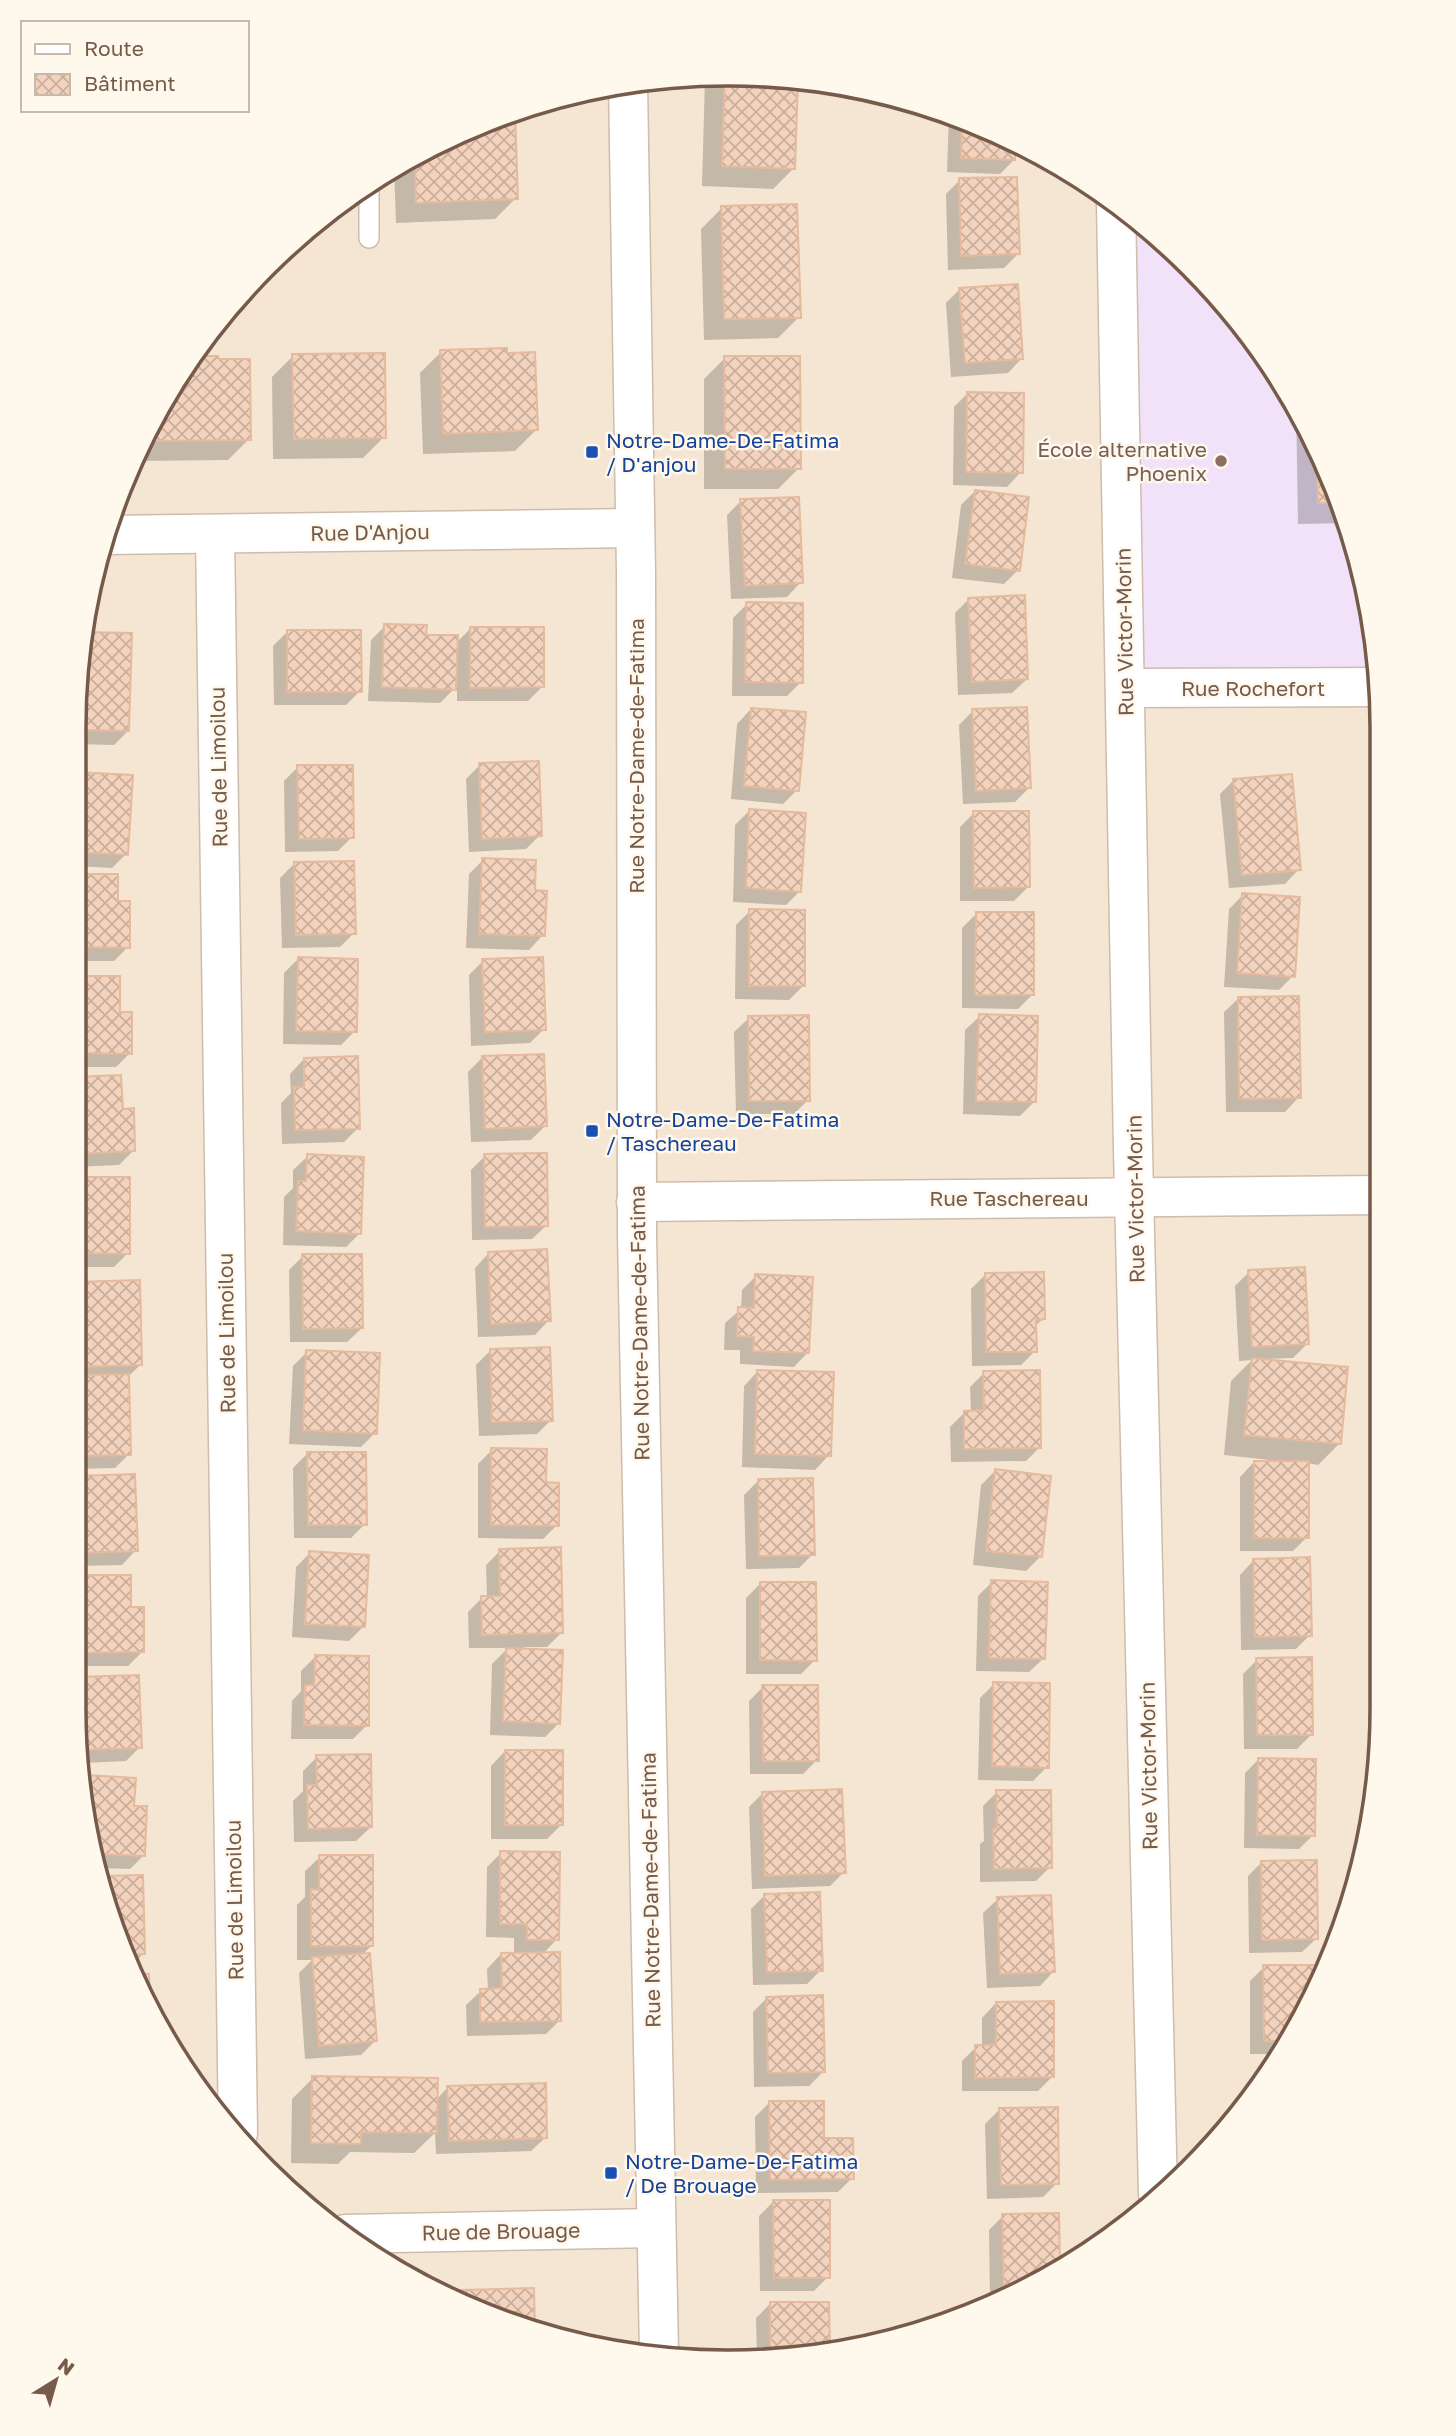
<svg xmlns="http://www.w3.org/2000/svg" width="1456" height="2436" font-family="'Golos Text',sans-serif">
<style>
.residential{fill:#f5e6d4}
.education{fill:#f1e2f9}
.shadow{fill:#0003}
.building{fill:url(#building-cross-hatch);stroke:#e6ba9d;stroke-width:2}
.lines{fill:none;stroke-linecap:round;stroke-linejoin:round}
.lane-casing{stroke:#cfbcac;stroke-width:22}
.street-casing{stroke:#cfbcac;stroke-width:41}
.lane{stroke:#fff;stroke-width:19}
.street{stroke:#fff;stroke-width:38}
.transit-dot{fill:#1a4fb4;stroke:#fff8ed;stroke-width:2.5}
.education-dot{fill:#8d6e63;stroke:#fff8ed;stroke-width:2.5}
.labels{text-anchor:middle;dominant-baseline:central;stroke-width:5;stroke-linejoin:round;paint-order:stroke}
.transit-label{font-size:21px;fill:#164399;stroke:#fff8ed;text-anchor:start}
.education-label{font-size:21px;fill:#785e54;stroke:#fff8ed;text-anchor:end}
.street-label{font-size:21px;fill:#775b4a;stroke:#fff8ed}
.rim{fill:none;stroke:#775b4a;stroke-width:3.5}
</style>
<defs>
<pattern id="building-cross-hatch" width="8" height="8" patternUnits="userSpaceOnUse" patternTransform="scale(1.75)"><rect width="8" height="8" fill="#f3d3bd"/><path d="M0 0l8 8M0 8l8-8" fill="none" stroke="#caae9c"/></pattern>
</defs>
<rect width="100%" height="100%" fill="#fdf4e6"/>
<path class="residential" d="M728 74 855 86 978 123 1091 184 1191 265 1295 400 1348 518 1381 685V1751L1348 1919 1272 2071 1127 2227 939 2328 728 2362 558 2340 364 2252 209 2106 108 1918 74 1708 75 685 108 517 184 365 265 265 364 184 477 123 600 86Z"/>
<path class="education" d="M1116 204 1191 265 1295 400 1348 518 1381 686 1125 688Z"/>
<g class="shadow">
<path d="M728 74 796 80 794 168 773 189 702 186 705 77Z"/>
<path d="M949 114 978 123 1014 160 1000 174 947 172Z"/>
<path d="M477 123 516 198 495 219 396 223 394 168Z"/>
<path d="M960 180 1018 254 1004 268 948 270 946 194Z"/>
<path d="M722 208 799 317 778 338 704 340 701 229Z"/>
<path d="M960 289 1022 358 1008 373 951 377 946 303Z"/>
<path d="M441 352 536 430 515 451 423 454 420 373Z"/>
<path d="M293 356 384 437 363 458 273 459 272 377Z"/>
<path d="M217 357 249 439 228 460 136 461 184 365 189 358Z"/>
<path d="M725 358 799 468 778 489H704V379Z"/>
<path d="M968 393 1021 472 1007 487 953 485 954 407Z"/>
<path d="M1296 402 1348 518 1349 523 1298 524Z"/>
<path d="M975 491 1018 570 1004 584 952 578 961 505Z"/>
<path d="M741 501 801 582 787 597 731 599 727 515Z"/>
<path d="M969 599 1027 679 1012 693 958 695 955 613Z"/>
<path d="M747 604 801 682 787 696H732L733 618Z"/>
<path d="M385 626 456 643 471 628 542 687 528 701H457V686L440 703 368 701 371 640Z"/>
<path d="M287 632 360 691 346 705H274L273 646Z"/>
<path d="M85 633 130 635 128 731 114 745 75 744V685Z"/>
<path d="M751 709 797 790 783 804 731 799 737 724Z"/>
<path d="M973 711 1029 788 1015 802 963 804 959 725Z"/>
<path d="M480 765 540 835 526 849 469 852 466 779Z"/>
<path d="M298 767 352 837 338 851 285 852 284 781Z"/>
<path d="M75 773 131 776 126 854 112 868 75 866Z"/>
<path d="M1234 780 1299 869 1285 884 1229 888 1220 794Z"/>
<path d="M1381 800V858H1375L1378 803Z"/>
<path d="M749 811 800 891 786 905 733 902 735 825Z"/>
<path d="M974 813 1028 887 1014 901H960V827Z"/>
<path d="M483 860 533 892 543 935 529 950 466 948 469 874Z"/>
<path d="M294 864 354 933 340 947 282 948 280 878Z"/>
<path d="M75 875 117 876V903L128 947 114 961H75Z"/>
<path d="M1243 895 1293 976 1279 990 1224 987 1229 909Z"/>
<path d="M750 911 803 986 789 1000 735 999 736 925Z"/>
<path d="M976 914 1032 995 1018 1009 962 1008V928Z"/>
<path d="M298 959 355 1031 341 1045 283 1044 284 973Z"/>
<path d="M483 961 544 1029 530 1043 471 1046 469 975Z"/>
<path d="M75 978H118V1014L130 1053 116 1067H74Z"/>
<path d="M1239 998 1299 1097 1285 1112H1226L1224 1012Z"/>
<path d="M980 1016 1034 1102 1020 1116 963 1114 965 1030Z"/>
<path d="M749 1018 808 1100 794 1114H736L734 1032Z"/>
<path d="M482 1058 545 1126 531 1140 471 1142 468 1072Z"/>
<path d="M304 1059 358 1128 344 1142 282 1144 281 1103 291 1093 290 1074Z"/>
<path d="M74 1079 121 1111 133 1151 119 1165 74 1167Z"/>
<path d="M308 1156 360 1233 346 1247 283 1245 284 1197 293 1188V1170Z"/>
<path d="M485 1156 547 1225 532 1239 472 1240 471 1170Z"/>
<path d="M74 1178 128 1253 114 1267H74Z"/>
<path d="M489 1253 549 1320 535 1335 478 1337 475 1268Z"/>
<path d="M303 1256 362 1328 347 1342H290L289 1270Z"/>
<path d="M1249 1272 1307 1344 1293 1358 1266 1359V1361L1339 1444 1318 1465 1307 1463V1537L1293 1551H1240V1477L1254 1462H1270V1460L1224 1455 1231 1381 1252 1360 1239 1361 1235 1286Z"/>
<path d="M985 1275 1043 1319 1034 1327 1035 1351 1021 1365 972 1366 971 1289Z"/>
<path d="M756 1276 808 1352 794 1367 740 1364V1350H724L725 1323 741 1309 742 1290Z"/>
<path d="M75 1284 141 1364 127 1378 129 1454 115 1468 74 1469Z"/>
<path d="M490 1351 551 1420 537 1434 479 1436 476 1365Z"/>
<path d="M307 1352 375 1433 361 1447 289 1444 293 1366Z"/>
<path d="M758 1371 829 1455 815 1470 742 1467 744 1386Z"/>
<path d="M984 1373 1040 1447 1026 1461 951 1462 950 1427 964 1413 971 1412 970 1387Z"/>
<path d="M492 1450 545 1484 557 1525 543 1539 478 1538V1464Z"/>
<path d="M307 1454 365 1524 351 1538H294L293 1468Z"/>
<path d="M995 1471 1040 1557 1026 1571 973 1565 981 1485Z"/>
<path d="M75 1477 136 1550 122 1565 74 1566Z"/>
<path d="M758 1481 813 1554 799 1568 746 1569 744 1495Z"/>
<path d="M500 1551 561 1633 547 1647H524L559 1723 545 1737 490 1735 492 1664 508 1648H469L468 1612 482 1598H487L486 1565Z"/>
<path d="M310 1553 363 1627 349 1641 292 1637 296 1567Z"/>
<path d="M1254 1560 1310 1635 1296 1649 1241 1650 1240 1575Z"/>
<path d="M77 1577 129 1608 142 1652 128 1666H74V1580Z"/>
<path d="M992 1582 1044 1658 1029 1672 976 1671 978 1596Z"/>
<path d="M760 1584 815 1660 801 1674H746V1598Z"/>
<path d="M315 1657 367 1725 353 1739H291L292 1701 301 1691V1671Z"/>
<path d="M1257 1660 1311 1735 1297 1749H1244L1243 1674Z"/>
<path d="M77 1679 140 1747 126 1761 83 1763 74 1708V1682Z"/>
<path d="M994 1684 1047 1767 1033 1781 978 1780 980 1698Z"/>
<path d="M763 1687 817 1760 803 1774H750L749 1701Z"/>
<path d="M505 1751 562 1824 547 1839H491V1766Z"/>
<path d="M317 1757 371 1827 356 1841 294 1842 293 1801 303 1791V1771Z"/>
<path d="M1259 1759 1313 1835 1299 1849 1244 1848 1245 1773Z"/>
<path d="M85 1777 134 1779 132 1807 144 1855 130 1869 100 1868Z"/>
<path d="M997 1792 1050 1867 1036 1881 980 1882V1844L984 1841 983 1806Z"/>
<path d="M763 1793 844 1872 830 1886 752 1889 749 1807Z"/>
<path d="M501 1853 557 1939 543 1954 560 2020 546 2034 467 2036 466 2005 481 1991 488 1990 487 1969 501 1954H514V1938L486 1937 487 1867Z"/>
<path d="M320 1857 371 1946 362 1955 375 2041 361 2055 305 2059 299 1973 312 1960H297V1905L305 1897V1871Z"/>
<path d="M1262 1862 1317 1938 1302 1952 1249 1953 1248 1876Z"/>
<path d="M765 1895 821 1970 807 1984 753 1985 751 1909Z"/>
<path d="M998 1899 1054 1971 1040 1986 987 1988 983 1913Z"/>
<path d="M108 1918 143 1954 133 1964Z"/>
<path d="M1264 1967 1317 1980 1281 2054H1250V1981Z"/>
<path d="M767 1998 823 2072 809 2086 754 2087 753 2012Z"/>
<path d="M996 2003 1052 2077 1038 2091H962V2061L976 2047H982V2018Z"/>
<path d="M1267 2069 1273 2070 1252 2093 1253 2083Z"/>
<path d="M313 2078 436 2100 448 2087 546 2137 531 2151 436 2154 435 2133 414 2153 350 2152 338 2164 291 2163 292 2099Z"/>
<path d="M769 2103 823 2140 852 2178 838 2192 756 2193 755 2117Z"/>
<path d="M999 2110 1057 2183 1043 2197 987 2199 985 2124Z"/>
<path d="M773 2202 828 2277 814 2291H760L759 2216Z"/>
<path d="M1003 2216 1059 2263 990 2300 989 2230Z"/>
<path d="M770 2304 828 2346 757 2358 756 2318Z"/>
</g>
<g class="building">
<path d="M725 74 798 80 795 169 722 166Z"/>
<path d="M515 112 518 199 416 203 415 157 477 123Z"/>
<path d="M962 118 978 123 1016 143 1015 160 961 158Z"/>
<path d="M1017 177 1020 254 961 256 959 178Z"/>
<path d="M797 204 801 318 724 319 721 206Z"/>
<path d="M1018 284 1023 359 965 363 959 288Z"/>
<path d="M507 348V353L535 352 538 430 443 434 440 350Z"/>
<path d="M385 353 386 438 294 439 292 354Z"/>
<path d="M191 356H218L219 359H250L251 440 150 441V433L184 365Z"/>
<path d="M724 356H800L801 469H725Z"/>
<path d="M967 392 1024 393 1023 473 966 472Z"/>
<path d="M1317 450 1341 503H1318Z"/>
<path d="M975 490 1029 497 1020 571 965 564Z"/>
<path d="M799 497 803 583 745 586 740 499Z"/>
<path d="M1025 595 1028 679 972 682 968 598Z"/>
<path d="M746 602 803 603V683L745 682Z"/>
<path d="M384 624 427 625 426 635H458L456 690 382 687Z"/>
<path d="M470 627H544V687L470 688Z"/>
<path d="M287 630H361L362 692H287Z"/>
<path d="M86 632 132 633 129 731 75 730V685Z"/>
<path d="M1027 707 1031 788 976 791 972 709Z"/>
<path d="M751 708 806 712 799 791 744 786Z"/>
<path d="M539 761 542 836 482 839 479 763Z"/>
<path d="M297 765H353L354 838 299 839Z"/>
<path d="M75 772 133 775 128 855 75 852Z"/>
<path d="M1292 774 1301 870 1242 875 1233 779Z"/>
<path d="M749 809 806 813 801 892 746 888Z"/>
<path d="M973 811H1029L1030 887 974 888Z"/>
<path d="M482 858 536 860 535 890 547 891 545 936 479 934Z"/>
<path d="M354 861 356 934 296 935 294 862Z"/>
<path d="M75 874H118V901H130V948L75 947Z"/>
<path d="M1242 893 1300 897 1295 977 1237 973Z"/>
<path d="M749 909 805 910V986H749Z"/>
<path d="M976 912H1034V995H975Z"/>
<path d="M298 957 358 959 357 1032 296 1031Z"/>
<path d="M543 957 546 1030 485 1032 482 959Z"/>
<path d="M75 976H120V1012H132V1054L74 1053Z"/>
<path d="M1299 996 1301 1098 1239 1099 1238 997Z"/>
<path d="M979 1014 1038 1016 1036 1102 976 1101Z"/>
<path d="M809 1015 810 1101H749L748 1016Z"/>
<path d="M544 1054 547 1126 485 1129 482 1056Z"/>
<path d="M358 1056 360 1129 295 1130 294 1087H304V1058Z"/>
<path d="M121 1075 123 1109 134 1108 135 1151 74 1154V1077Z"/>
<path d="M547 1153 548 1226 485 1227 484 1154Z"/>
<path d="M307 1154 364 1157 361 1234 296 1231 298 1181H306Z"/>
<path d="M74 1177H130V1254L74 1253Z"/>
<path d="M547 1249 551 1321 491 1324 488 1252Z"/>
<path d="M302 1254H362L363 1328 303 1329Z"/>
<path d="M1305 1267 1309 1344 1252 1347 1248 1270Z"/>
<path d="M1044 1272 1045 1319 1036 1320 1037 1352H986L985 1273Z"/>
<path d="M755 1274 813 1277 809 1353 753 1351 754 1337 737 1336 738 1307 754 1308Z"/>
<path d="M140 1280 142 1365 77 1367 74 1282Z"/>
<path d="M550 1347 553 1421 492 1422 490 1349Z"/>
<path d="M306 1350 380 1353 377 1434 303 1430Z"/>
<path d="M1252 1358 1348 1367 1341 1444 1244 1435Z"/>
<path d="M757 1370 834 1372 831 1456 755 1454Z"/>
<path d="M1040 1370 1041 1448 964 1449V1411L984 1410 983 1371Z"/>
<path d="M129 1374 131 1455 74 1456V1375Z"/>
<path d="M491 1448 547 1449 546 1482 559 1483V1526L491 1525Z"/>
<path d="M307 1452H366L367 1525H308Z"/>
<rect x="1254" y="1461" width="55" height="77"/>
<path d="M995 1469 1051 1476 1042 1557 986 1551Z"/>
<path d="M135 1474 138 1551 74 1553V1525H76L74 1476Z"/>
<path d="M813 1478 815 1555 759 1556 758 1479Z"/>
<path d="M561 1547 563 1633 482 1635 481 1596H500L499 1549Z"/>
<path d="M309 1551 369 1555 365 1627 305 1624Z"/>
<path d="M1310 1557 1312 1636 1255 1637 1253 1559Z"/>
<path d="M76 1575H131V1607H144V1652L76 1653Z"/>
<path d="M991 1580 1048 1582 1045 1659 989 1658Z"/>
<path d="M760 1582H816L817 1661 760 1660Z"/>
<path d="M506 1648 563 1650 560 1724 503 1721Z"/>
<path d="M315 1655 369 1656V1726L304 1725 305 1685H314Z"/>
<path d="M1312 1657 1313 1735H1257L1256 1658Z"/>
<path d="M139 1675 142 1748 80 1750 76 1677Z"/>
<path d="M993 1682 1050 1683 1049 1768 992 1766Z"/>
<path d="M762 1685H818L819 1761H763Z"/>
<rect x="505" y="1750" width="58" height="75"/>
<path d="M371 1754 372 1827 308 1829 307 1785H317L316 1755Z"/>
<path d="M1258 1758 1316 1759 1315 1836 1257 1835Z"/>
<path d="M85 1775 136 1778 134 1806H147L145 1856 97 1854Z"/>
<path d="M842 1789 846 1873 765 1876 762 1792Z"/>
<path d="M996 1790H1051L1052 1868 994 1869 993 1829 997 1828Z"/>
<path d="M500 1851 560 1852 559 1940H527V1924H500Z"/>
<path d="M319 1855H373V1946H311V1889L319 1890Z"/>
<path d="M1317 1860 1318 1939 1262 1940 1261 1861Z"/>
<path d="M143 1875 145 1954 128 1955 108 1918 101 1876Z"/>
<path d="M820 1892 823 1971 767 1972 764 1894Z"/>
<path d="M1051 1895 1055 1972 1000 1974 997 1897Z"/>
<path d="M560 1952 561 2021 480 2022V1989L502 1988 501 1953Z"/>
<path d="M370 1953 377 2041 319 2046 312 1957Z"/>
<path d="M1263 1965H1319V1977L1287 2041H1264Z"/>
<path d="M138 1974H149L150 1997Z"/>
<path d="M823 1995 825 2072 768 2073 766 1997Z"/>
<path d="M1054 2001V2077L975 2078V2045H996V2002Z"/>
<path d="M1266 2068H1274L1265 2079Z"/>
<path d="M312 2076 438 2078 437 2133 361 2132V2144L311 2143Z"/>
<path d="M546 2083 547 2138 449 2141 447 2086Z"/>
<path d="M769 2101H824V2138H853L854 2179 770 2180Z"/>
<path d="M1058 2107 1059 2184 1001 2185 999 2108Z"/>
<path d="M773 2200H830V2278H774Z"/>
<path d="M1059 2213 1060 2263 1004 2293 1002 2214Z"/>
<path d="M534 2288 535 2330 461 2296V2290Z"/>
<path d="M770 2302H829L830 2346 770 2356Z"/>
</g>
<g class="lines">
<defs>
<path id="lane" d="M369 182V238"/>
<g id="street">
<path d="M628 83 636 572 637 1235 659 2353"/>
<path d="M1116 204 1133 1150 1158 2194"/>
<path d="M215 534 238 2133"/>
<path d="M105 535 635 528"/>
<path d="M1125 688 1381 687"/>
<path d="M636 1202 1381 1195"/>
<path d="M345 2234 656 2228"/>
</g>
</defs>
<use href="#lane" class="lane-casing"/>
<use href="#street" class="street-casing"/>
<use href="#lane" class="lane"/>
<use href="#street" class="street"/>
</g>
<g class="transit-dot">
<rect x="585" y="445" width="14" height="14" rx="3.5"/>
<rect x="585" y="1124" width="14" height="14" rx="3.5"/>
<rect x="604" y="2166" width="14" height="14" rx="3.5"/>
</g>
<circle class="education-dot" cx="1221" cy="461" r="7"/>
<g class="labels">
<g class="transit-label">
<text x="606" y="440">Notre-Dame-De-Fatima<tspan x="606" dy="24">/ D'anjou</tspan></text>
<text x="606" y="1119">Notre-Dame-De-Fatima<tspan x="606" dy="24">/ Taschereau</tspan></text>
<text x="625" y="2161">Notre-Dame-De-Fatima<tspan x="625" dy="24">/ De Brouage</tspan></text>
</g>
<g class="education-label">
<text x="1207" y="449">École alternative<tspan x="1207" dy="24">Phoenix</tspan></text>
</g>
<g class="street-label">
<text transform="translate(370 532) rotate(-1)">Rue D'Anjou</text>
<text transform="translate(1124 632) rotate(-91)">Rue Victor-Morin</text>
<text x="1253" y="688">Rue Rochefort</text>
<text transform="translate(636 756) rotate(-90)">Rue Notre-Dame-de-Fatima</text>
<text transform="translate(218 767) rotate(-91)">Rue de Limoilou</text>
<text x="1009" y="1198">Rue Taschereau</text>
<text transform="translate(1135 1199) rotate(-91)">Rue Victor-Morin</text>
<text transform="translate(639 1323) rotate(-91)">Rue Notre-Dame-de-Fatima</text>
<text transform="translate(226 1333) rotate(-91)">Rue de Limoilou</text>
<text transform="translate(1148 1766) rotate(-91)">Rue Victor-Morin</text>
<text transform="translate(650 1890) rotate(-91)">Rue Notre-Dame-de-Fatima</text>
<text transform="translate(234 1900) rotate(-91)">Rue de Limoilou</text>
<text transform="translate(501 2231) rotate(-1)">Rue de Brouage</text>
</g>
</g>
<path d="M0 0H1456V2436H0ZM728 86H728A642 642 0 0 1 1370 728V1708A642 642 0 0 1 728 2350H728A642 642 0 0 1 86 1708V728A642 642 0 0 1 728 86Z" fill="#fff8ed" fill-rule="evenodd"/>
<path class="rim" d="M728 86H728A642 642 0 0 1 1370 728V1708A642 642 0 0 1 728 2350H728A642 642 0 0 1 86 1708V728A642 642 0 0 1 728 86Z"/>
<rect x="21" y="21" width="228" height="91" fill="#fff8ed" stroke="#c9b9ac" stroke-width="2"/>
<rect x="35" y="44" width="35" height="10" fill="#ffffff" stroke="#c9b9ac" stroke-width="2"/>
<text x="84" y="56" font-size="21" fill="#775b4a">Route</text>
<rect x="35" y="74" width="35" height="21" fill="url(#building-cross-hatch)" stroke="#c9b9ac" stroke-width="2"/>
<text x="84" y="91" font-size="21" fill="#775b4a">Bâtiment</text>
<g transform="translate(56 2380) rotate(37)" stroke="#fff8ed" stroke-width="5" paint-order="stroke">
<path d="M0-5L12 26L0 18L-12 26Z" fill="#775b4a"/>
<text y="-10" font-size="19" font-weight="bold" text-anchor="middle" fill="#775b4a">N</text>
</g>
</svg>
